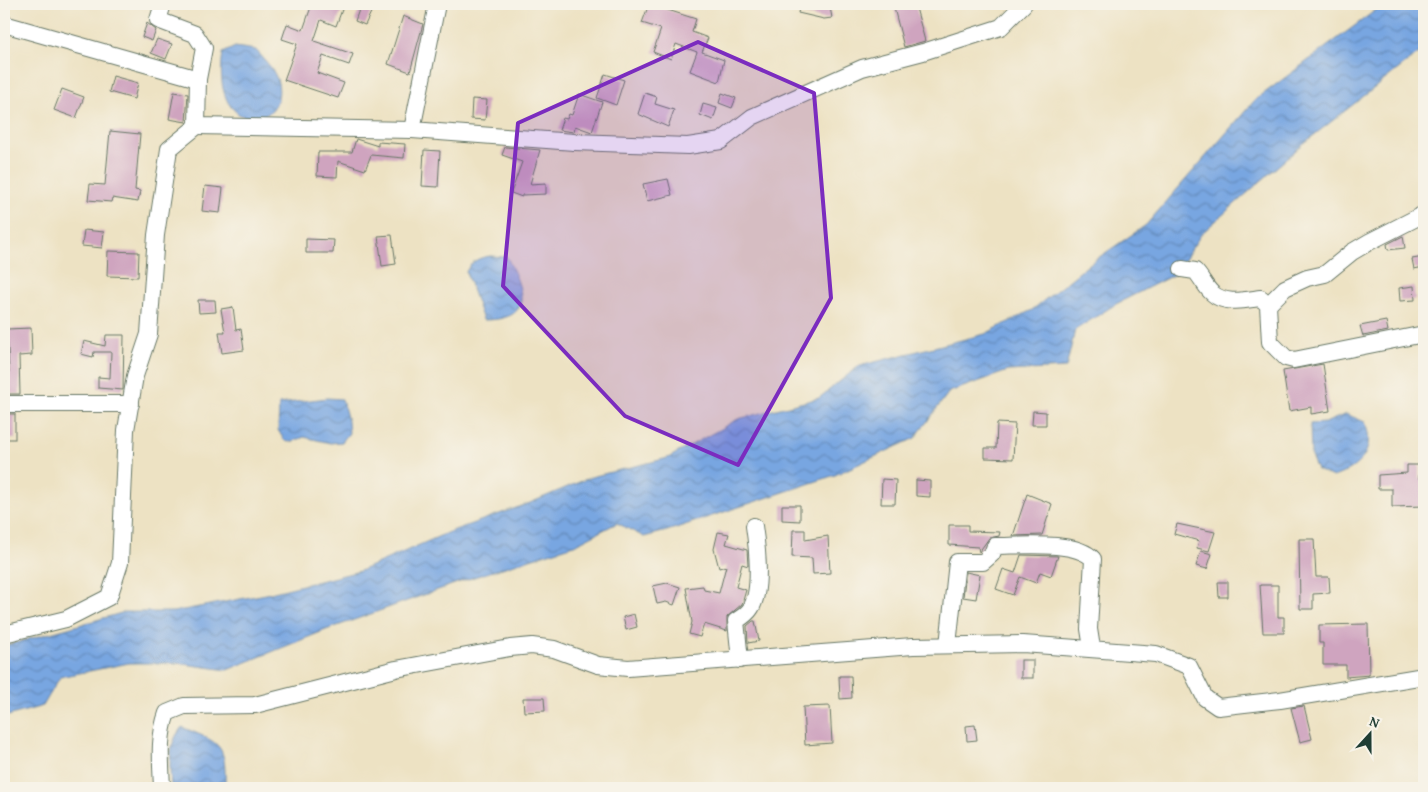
<svg xmlns="http://www.w3.org/2000/svg" width="1428" height="792" font-family="'Gentium Book Plus',serif">
<style>
.water{fill:url(#water-waves);stroke:#4c728a}
.building{fill:#cfa4bf}
.lines{fill:none;stroke-linecap:round;stroke-linejoin:round}
.minor-casing{stroke:#677766;stroke-width:18}
.minor{stroke:#fff;stroke-width:16}
.marked{fill:#7b2cbf;fill-opacity:0.2;stroke:#7b2cbf;stroke-width:4;stroke-linejoin:round}
</style>
<defs>
<pattern id="water-waves" width="16" height="10" patternUnits="userSpaceOnUse" patternTransform="scale(1.25)"><rect width="16" height="10" fill="#78a6e1"/><path d="M0 5q4-4 8 0t8 0" fill="none" stroke="#6288b7"/></pattern>
</defs>
<rect width="100%" height="100%" fill="#f7f3e8"/>
<filter id="ink" filterUnits="userSpaceOnUse"><feTurbulence type="fractalNoise" baseFrequency=".02" numOctaves="2"/><feDisplacementMap in="SourceGraphic" scale="10" xChannelSelector="R" yChannelSelector="G"/><feConvolveMatrix kernelMatrix="1 2 1 2 8 2 1 2 1" color-interpolation-filters="sRGB"/></filter>
<filter id="wash" filterUnits="userSpaceOnUse"><feTurbulence type="fractalNoise" baseFrequency=".0096" numOctaves="4" result="noise"/><feDisplacementMap in="SourceGraphic" scale="20" xChannelSelector="R" yChannelSelector="G"/><feGaussianBlur stdDeviation="1.12" result="paint"/><feColorMatrix in="noise" values="0 0 0 0 0 0 0 0 0 0 0 0 0 0 0 0 0 1.4 0 .05"/><feComposite in="paint" operator="in"/></filter>
<g filter="url(#wash)">
<rect width="100%" height="100%" fill="#ede2c3"/>
<g class="water">
<path d="M1384 4H1424V49L1304 143 1202 233 1175 274 1116 304 1075 330 1066 368 1008 371 949 392 915 438 835 475 667 531 644 537 617 523 574 545 474 577 326 630 227 670 177 663H129L60 677 43 706 4 717V646L125 612H173L266 594 360 571 449 532 530 503 591 477 668 458 738 419 819 398 859 366 985 334 1032 310 1092 262 1146 225 1255 100Z"/>
<path d="M235 47 256 50C263 58 273 68 277 79 292 130 209 141 223 53Z"/>
<path d="M490 256 507 257C524 291 535 320 483 320L466 272C471 261 478 258 490 256Z"/>
<path d="M327 398 342 399 348 421 349 433 342 442 330 443 304 437 292 442 284 440 278 430 279 404Z"/>
<path d="M1346 414 1365 422C1376 451 1360 468 1333 477L1317 470 1311 456 1310 424 1325 423Z"/>
<path d="M182 727C222 744 226 743 225 788H171C170 766 167 745 182 727Z"/>
</g>
<g id="blocks">
<g class="building">
<path d="M312 4H340L339 6 343 7 336 26 321 20 314 41 353 54 349 65 323 56 317 73 344 83 338 98 284 80 297 44 282 39 287 24 303 30Z"/>
<path d="M361 4 374 6 365 25 355 21Z"/>
<path d="M649 4 696 19 692 32 708 38 702 52 724 60 719 82 690 71 697 52 676 44 671 59 653 52 661 29 642 23Z"/>
<path d="M800 4 830 7 832 18 824 19 798 13Z"/>
<path d="M911 4H915L925 41 904 47 894 8Z"/>
<path d="M403 16 423 24 410 72 388 64Z"/>
<path d="M147 23 156 30 152 41 142 37Z"/>
<path d="M157 39 172 44 166 59 151 53Z"/>
<path d="M605 74 624 80 616 105 597 98Z"/>
<path d="M113 76 138 83 134 99 109 92Z"/>
<path d="M62 89 84 97 76 118 54 110Z"/>
<path d="M174 92 188 94 186 122 169 119Z"/>
<path d="M645 93 657 97 655 104 674 110 668 127 638 114Z"/>
<path d="M722 93 736 98 732 108 719 103Z"/>
<path d="M579 94 602 102 592 132 575 126 574 132 559 130 563 118 567 119 569 114 572 115Z"/>
<path d="M472 99 487 100 485 120 471 119Z"/>
<path d="M703 104 717 108 713 120 700 115Z"/>
<path d="M110 131 140 134 135 190 140 191 138 202 112 198 111 202 88 200 90 184 105 185Z"/>
<path d="M356 139 378 146V142L405 144 404 158 371 155 365 170 338 161 337 177 317 176 318 152H352Z"/>
<path d="M505 147 540 150 530 184 546 183V194L522 195V197L511 193 522 162 502 155Z"/>
<path d="M424 150 440 151 438 187 422 186Z"/>
<path d="M668 179 672 195 647 201 643 184Z"/>
<path d="M205 186 223 188 220 213 202 211Z"/>
<path d="M84 230 104 232 102 248 82 246Z"/>
<path d="M392 235 396 264 382 266 378 236Z"/>
<path d="M1403 236 1405 248 1388 250 1387 244Z"/>
<path d="M306 239 334 240 333 253H306Z"/>
<path d="M108 251 139 252 138 277 107 276Z"/>
<path d="M1424 257V267L1414 269 1412 259Z"/>
<path d="M1414 286 1415 300 1400 301 1399 288Z"/>
<path d="M198 300H215L216 312 199 313Z"/>
<path d="M233 307 236 330 241 329 244 350 222 353 219 332H225L221 309Z"/>
<path d="M1386 321 1388 331 1363 336 1360 326Z"/>
<path d="M31 328 32 355 19 356 20 394H5L4 372H9L7 329Z"/>
<path d="M106 335H124L123 390 98 388V377L110 378 111 352H94L93 357 81 354 84 341 105 346Z"/>
<path d="M1323 364 1330 411 1311 414V407L1289 411 1283 371Z"/>
<path d="M1033 411 1046 412V425H1032Z"/>
<rect x="4" y="414" width="11" height="25"/>
<path d="M997 423 1015 424 1013 459 985 458V448H996Z"/>
<path d="M1407 465H1419V479H1424V506L1392 507V489H1378V475L1407 473Z"/>
<path d="M882 479 896 480 895 504H881Z"/>
<path d="M916 480 930 481V497L916 496Z"/>
<path d="M1027 494 1052 504 1042 535 1013 536Z"/>
<path d="M782 505H800V521L782 520Z"/>
<path d="M1177 524 1215 532 1209 551 1197 548 1199 541 1174 534Z"/>
<path d="M949 525H968V531L1000 532 999 536 989 538 979 552 978 547 949 545Z"/>
<path d="M793 530H805V540L828 536 830 573 813 574 812 558 792 557Z"/>
<path d="M718 532 729 534 726 544 747 550 748 566 742 564 736 587 746 590 742 604 727 617V631L704 624 700 637 689 634 692 622 686 588 703 586 704 590 719 593 726 566 719 568 714 549Z"/>
<path d="M1299 539H1314L1316 577H1329L1330 593 1313 594V609H1300Z"/>
<path d="M1201 551 1212 554 1207 569 1196 566Z"/>
<path d="M1021 555 1058 556 1051 576 1040 572 1036 583 1020 577 1013 595 996 589 1003 569 1015 573Z"/>
<path d="M966 572 980 575 976 599 963 597Z"/>
<path d="M1218 582H1228V597H1219Z"/>
<path d="M667 583 680 587 674 605 666 602 657 604 653 586Z"/>
<path d="M1260 585H1278V617H1284V633H1263Z"/>
<path d="M634 614 637 627 626 630 623 617Z"/>
<path d="M753 621H755L759 641 748 643 747 626Z"/>
<path d="M1368 624 1369 675 1346 677V665H1323V643H1319V625Z"/>
<rect x="1021" y="660" width="12" height="18"/>
<path d="M839 676H851L852 698 840 699Z"/>
<path d="M523 698H544L545 711 524 712Z"/>
<path d="M830 706 832 743 805 745 803 707Z"/>
<path d="M1304 706 1312 739 1300 742 1291 708Z"/>
<path d="M975 725 977 740 967 741 966 726Z"/>
</g>
</g>
</g>
<g filter="url(#ink)">
<use href="#blocks" fill-opacity="0" stroke="#677766" stroke-width="1"/>
<g class="lines">
<defs>
<g id="minor">
<path d="M163 4 158 20 195 34 204 48 198 79 197 126 412 130 574 142 688 146 721 141 752 117 862 68 923 52 1001 27 1024 4"/>
<path d="M4 24 198 79"/>
<path d="M412 130 437 4"/>
<path d="M1182 269 1195 271C1202 278 1205 287 1212 293 1225 305 1245 300 1261 298L1268 305 1270 342 1286 358 1294 360 1424 334"/>
<path d="M1268 305 1285 288 1307 278 1325 274 1352 252 1369 242 1424 214"/>
<path d="M4 404H131"/>
<path d="M4 634 66 619 109 597 120 563 126 430 135 376 149 334 156 235 169 149 197 126"/>
<path d="M948 645 957 562H983L992 554 995 546C1020 546 1075 540 1093 559L1089 629 1092 648"/>
<path d="M740 660 736 621C741 618 748 613 751 608 762 590 757 546 754 526"/>
<path d="M162 788C161 762 158 738 167 713L184 706 255 705 396 669 510 648 532 646 554 649 598 665 628 668 913 646 1023 644 1156 654 1189 666 1205 698 1218 707 1280 700 1424 676"/>
</g>
</defs>
<use href="#minor" class="minor-casing"/>
<use href="#minor" class="minor"/>
</g>
</g>
<path class="marked" d="M698 42 814 93 831 298 738 465 625 416 503 286 518 123Z"/>
<rect width="1428" height="792" fill="none" stroke="#f7f3e8" stroke-width="20"/>
<g transform="translate(1370 734) rotate(21)" stroke="#f7f3e8" stroke-width="4" paint-order="stroke">
<path d="M0-4L9 19L0 12L-9 19Z" fill="#1f3d34"/>
<text y="-8" font-size="14" font-weight="bold" text-anchor="middle" fill="#1f3d34">N</text>
</g>
</svg>
